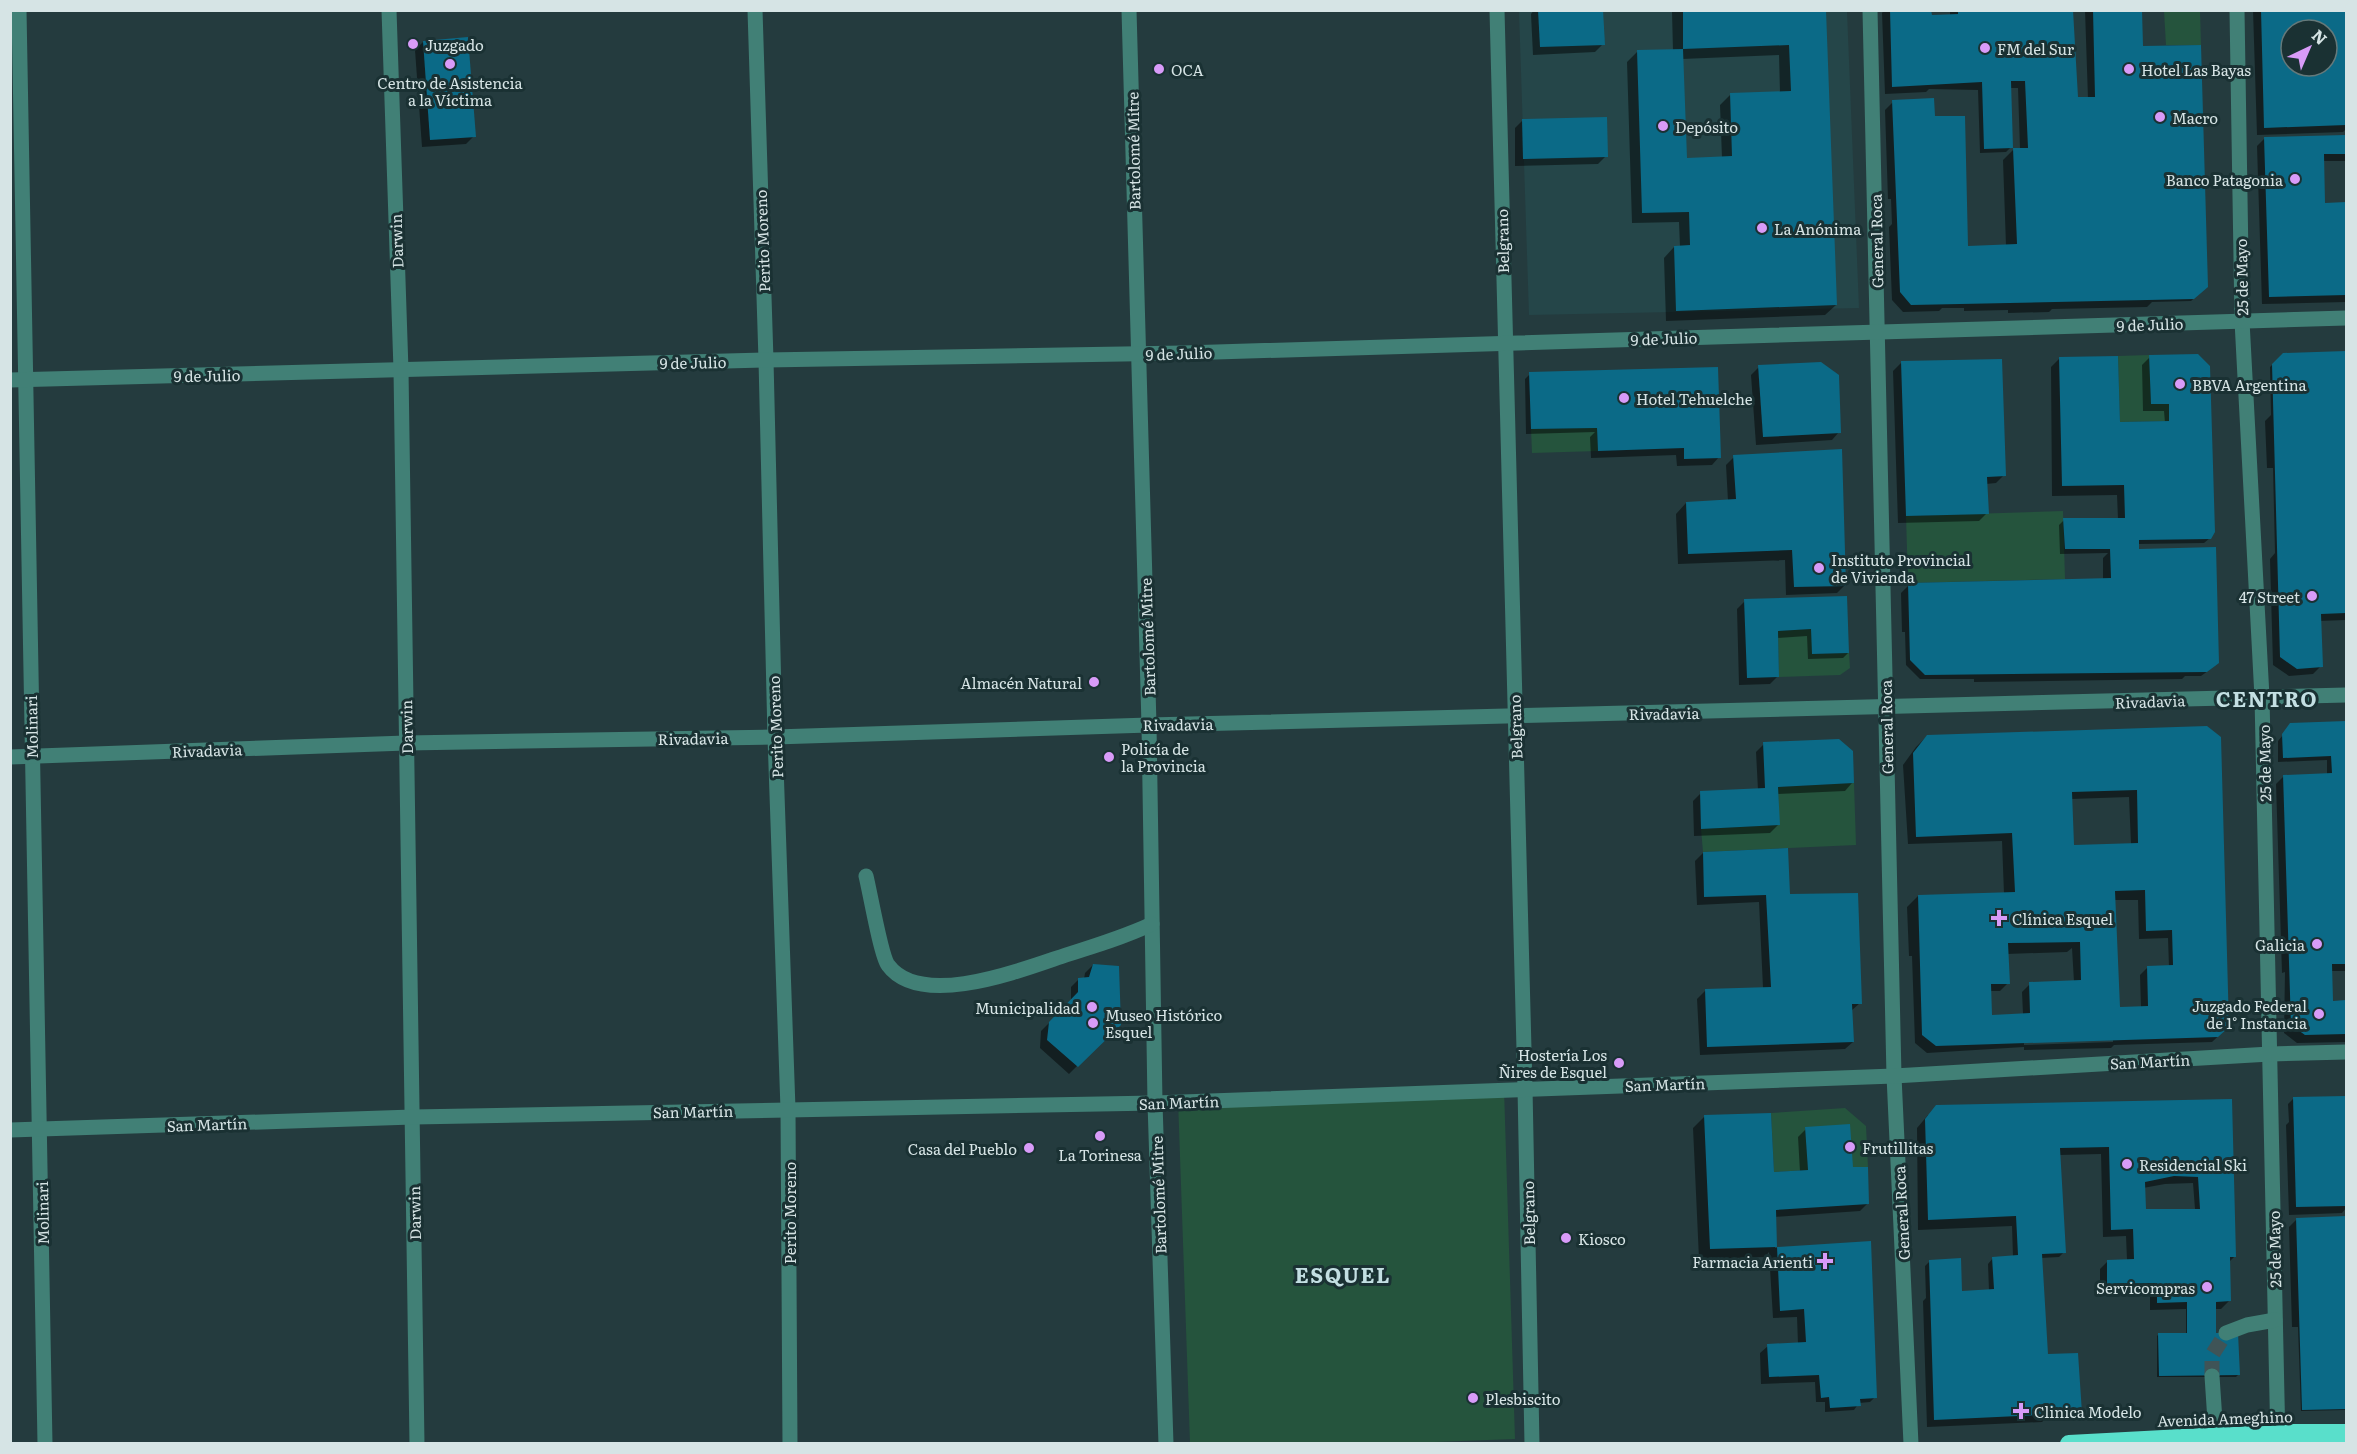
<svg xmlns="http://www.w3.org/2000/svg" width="2357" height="1454" font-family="Literata,serif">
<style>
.built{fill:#254649}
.green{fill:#25543d}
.shadow{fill:#0007;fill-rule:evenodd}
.building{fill:#0b6a87;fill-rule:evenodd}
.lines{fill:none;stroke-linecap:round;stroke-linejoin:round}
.minor-tunnel{stroke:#3f5457;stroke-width:15;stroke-dasharray:15 8;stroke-linecap:butt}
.minor{stroke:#418076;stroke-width:15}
.highway{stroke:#59dfcb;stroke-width:18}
.poi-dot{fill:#d89bf8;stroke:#1a3133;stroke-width:2}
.labels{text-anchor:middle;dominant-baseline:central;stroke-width:6;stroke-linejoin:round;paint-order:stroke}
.poi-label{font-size:15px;fill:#d6e4e5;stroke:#1a3133;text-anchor:start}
.street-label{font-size:15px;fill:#d6e4e5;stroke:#1a3133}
.district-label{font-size:21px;font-weight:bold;letter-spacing:1.5px;fill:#c3dfe2;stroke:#1a3133}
</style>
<rect width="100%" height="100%" fill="#243b3e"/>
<path class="built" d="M1519 11H1847L1859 308 1529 315Z"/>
<g class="green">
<path d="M2164 11H2200L2201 45H2166Z"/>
<path d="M2149 355 2151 404H2169V421L2120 422 2118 356Z"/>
<path d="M1597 428 1598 451 1532 453 1531 429Z"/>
<path d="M2063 511 2065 579 1908 583 1906 516Z"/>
<path d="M1811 629 1813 654 1849 653 1850 668 1840 675 1779 677 1778 631Z"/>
<path d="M1854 783 1856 845 1703 852 1701 829 1779 825 1778 787Z"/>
<path d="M1504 1089 1515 1439 1382 1444 1190 1443 1178 1099Z"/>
<path d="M1845 1108 1866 1126 1868 1167H1853L1805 1127 1808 1170 1774 1172 1771 1113Z"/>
</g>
<g class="shadow">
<path d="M1534 10H1602L1603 44 1595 52 1533 55 1531 14Z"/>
<path d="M1674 10H1825L1836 305 1825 315 1666 321 1664 258 1674 247H1680L1679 222 1632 223 1627 62 1637 52 1673 51 1672 12ZM1779 55 1780 93 1731 94 1720 105 1722 158 1685 159 1682 59Z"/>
<path d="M1884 10H1930V16H1950V10H2071L2076 99H2088L2085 10H2140L2142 50 2206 287 2191 301 2152 302 2147 307 2052 309 2049 312 2008 313V310L1964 311V308H1942L1939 311 1903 312 1892 300 1889 227 1892 224 1891 199H1888L1885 110 1893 102 1933 118 1967 247 2006 246 2003 160 2014 149H2020L2018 88H2010L2011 147 2006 152 1980 153 1978 90 1929 89 1926 92 1885 94 1882 13Z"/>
<path d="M2253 10H2346V94H2344V97H2346V129L2343 132 2257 135ZM2291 30H2327V66H2291Z"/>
<path d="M423 42 474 136 466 144 422 147 415 50Z"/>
<path d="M1523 120 1606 156 1598 164 1515 166V128Z"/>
<path d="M2346 137V161H2322L2324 205 2346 203V302L2262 304 2257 146 2265 138Z"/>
<path d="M2346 353V620L2319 621 2321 666 2313 674 2289 676 2273 665 2270 559 2275 553 2273 468H2267L2265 421 2271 415 2270 367 2283 354Z"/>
<path d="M2198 356 2210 538 2204 543 2138 544V550L2212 668 2201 676H2185L2182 679 1974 682V679H1920L1906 665 1905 632H1902L1901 593 1909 585 2103 580V558L2108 553 2060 554 2059 525 2064 520 2118 519 2117 495 2052 496 2051 367 2059 359 2116 424 2165 423 2164 411H2143L2142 365 2150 357Z"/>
<path d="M1901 363 2004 475 1996 483 1986 484 1987 513 1979 521 1898 523 1893 371Z"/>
<path d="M1759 367 1839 432 1832 440 1756 445 1751 375Z"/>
<path d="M1530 374 1719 457 1712 465 1677 466 1676 455 1591 458 1590 437 1595 432 1526 434 1525 379Z"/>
<path d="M1734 457 1845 585 1837 593 1786 595 1785 560 1678 564 1676 514 1686 503 1728 501 1726 465Z"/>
<path d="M1846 598 1848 653 1843 658 1808 659 1807 636 1777 638 1778 676 1770 684 1739 685 1737 609 1745 601Z"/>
<path d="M2346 723V971H2330L2332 1002H2346V1042L2297 1043 2284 1033 2285 972 2282 973 2276 784 2284 776 2327 774V760L2278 762V741L2291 725Z"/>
<path d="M2207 727 2228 1027 2212 1042 2114 1045 2111 1048 2024 1050V1047L1927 1053 1915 1043 1912 956H1909L1907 907 1918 896 2004 894 2002 841 1908 844 1903 765 1916 747 1927 736ZM2129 797 2131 844 2073 846 2071 799ZM2114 900H2138L2139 939 2168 938 2169 967H2148L2140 975 2141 1008 2118 1010ZM2072 948 2074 982 2030 984 2022 992 2023 1014 1991 1016 1989 991H2000L2008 983 2007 954 2067 952ZM2113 1039V1042L2024 1045V1042Z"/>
<path d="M1764 744 1852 783 1845 791 1777 794 1778 825 1770 833 1694 836 1693 801 1701 793 1758 790 1756 752Z"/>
<path d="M1703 853 1789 896 1860 1003 1851 1011 1853 1042 1845 1049 1700 1055 1697 999 1705 991 1763 988 1759 902 1697 905 1695 861Z"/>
<path d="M1093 965 1119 1024 1069 1074 1040 1048 1041 1031 1071 1001V987L1079 979H1084L1085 973Z"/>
<path d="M2346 1097V1208L2342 1213 2289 1215 2286 1125 2289 1122 2288 1104 2293 1099Z"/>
<path d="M2230 1101 2235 1256 2228 1263 2229 1301 2221 1309H2215V1335L2238 1375 2236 1377H2157V1336L2159 1334H2186V1309L2150 1310V1290L2100 1291V1269L2108 1261 2127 1260 2126 1236 2103 1237 2101 1154 2059 1155 2064 1252 2059 1257 2041 1258 2047 1358 2080 1413 2075 1418 2045 1419 2042 1422 1927 1427 1923 1301 1926 1298 1925 1266 1930 1261 1960 1292 1989 1291 1988 1264 1993 1258 2013 1257 2012 1226 1918 1230 1917 1128 1928 1115ZM2193 1183 2195 1209 2145 1211 2143 1188 2165 1184Z"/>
<path d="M1704 1117 1772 1176 1800 1172 1798 1137 1806 1129 1851 1169 1868 1203 1860 1211 1774 1217 1775 1248 1869 1242 1875 1397 1870 1402 1859 1403 1854 1410 1825 1412V1402H1816L1815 1382 1761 1384 1760 1353 1768 1346 1798 1344 1797 1317 1773 1318 1769 1252 1765 1257 1699 1259 1693 1128Z"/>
<path d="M2346 1218V1410L2301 1411 2298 1327H2292L2289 1227 2297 1219Z"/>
</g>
<g class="building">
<path d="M1538 10H1603L1605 45 1540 47Z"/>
<path d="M1683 10H1826L1837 305 1676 311 1674 246 1690 245 1689 212 1642 213 1637 50 1683 49 1687 158 1732 156 1730 93 1791 91 1789 45 1683 49Z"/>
<path d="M1890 10H1931L1932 15 1958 14V10H2073L2078 97H2095L2093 10H2142L2143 46 2201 45 2208 287 2194 299 1911 305 1900 292 1892 100 1934 98 1935 116H1965L1968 246 2017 244 2013 148 1984 149 1982 82 1892 87ZM2011 81H2025L2028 148H2013Z"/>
<path d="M2261 10H2346V125L2264 128ZM2291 30H2327V66H2291Z"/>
<path d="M468 37 476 137 430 140 423 41Z"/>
<path d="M1607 117 1608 157 1523 159 1522 119Z"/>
<path d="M2346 135V154H2324L2325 203 2346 202V295L2269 297 2264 137Z"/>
<path d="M2346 351V613L2321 614 2323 667 2297 669 2280 657 2272 364 2283 353Z"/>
<path d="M2198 354 2210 366 2215 532 2211 539 2139 540V549L2216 547 2219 663 2207 672 1925 675 1910 660 1908 583 2111 578 2110 549H2065L2063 518H2125L2124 485 2062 486 2059 357 2118 356 2120 422 2169 421V404H2151L2149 355Z"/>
<path d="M2002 359 2006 476 1987 477 1989 514 1906 516 1901 361Z"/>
<path d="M1821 362 1839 375 1841 433 1763 437 1758 365Z"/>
<path d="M1718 367 1721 458 1684 459V448L1598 451 1597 428 1531 429 1529 372Z"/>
<path d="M1842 449 1846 586 1794 587 1792 550 1688 554 1686 502 1736 499 1733 455Z"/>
<path d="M1847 596 1849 653 1812 654 1811 629 1778 631 1779 677 1747 678 1744 599Z"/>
<path d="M2346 721V964H2332L2333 1001 2346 1000V1034L2305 1035 2291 1025 2283 775 2332 773 2331 756 2283 758 2282 734 2290 723Z"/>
<path d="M2207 726 2221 737 2229 1027 2218 1037 1936 1046 1922 1035 1918 895 2015 892 2012 833 1916 837 1913 753 1927 735ZM2137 790 2138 843 2074 845 2072 792ZM2145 890 2146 931 2172 930 2173 965 2147 966 2148 1006 2120 1007 2115 891ZM2080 942 2081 980 2029 982 2030 1013 1992 1015 1991 984H2010L2008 943Z"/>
<path d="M1839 739 1853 751 1854 783 1778 787 1780 825 1701 829 1700 791 1765 788 1763 742Z"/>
<path d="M1788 848 1790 894 1858 893 1862 1004H1852L1854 1042 1707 1047 1705 989 1771 987 1766 895 1704 897 1703 852Z"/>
<path d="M1093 964 1119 966 1121 1025 1078 1067 1047 1040 1049 1022 1078 992V978L1089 977Z"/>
<path d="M2346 1096V1206L2296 1207 2293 1097Z"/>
<path d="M2232 1099 2236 1257H2230L2231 1301 2216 1302V1333H2238L2240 1375 2159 1376 2158 1333H2187V1302L2157 1303V1283L2107 1284V1260L2134 1259 2133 1229 2111 1230 2109 1147 2060 1148 2066 1253 2042 1254 2048 1354 2078 1353 2082 1413 1934 1420 1929 1260 1961 1258 1962 1291 1994 1289 1992 1257 2018 1255 2016 1216 1928 1220 1925 1119 1936 1105ZM2174 1176 2198 1177 2200 1209H2146L2145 1182Z"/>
<path d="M1771 1113 1774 1172 1808 1170 1805 1127 1850 1124 1853 1167H1868L1869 1204 1776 1210 1777 1247 1710 1249 1704 1115Z"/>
<path d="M2346 1216V1409L2302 1410 2296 1218Z"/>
<path d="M1871 1241 1877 1398 1860 1399 1861 1406 1830 1408 1829 1397 1821 1398 1819 1375 1769 1377 1767 1344 1806 1342 1804 1309 1780 1311 1777 1247Z"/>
</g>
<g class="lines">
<path class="minor-tunnel" d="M2212 1376V1355L2226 1333"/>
<g class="minor">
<path d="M19 10 45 1444"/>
<path d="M389 10 401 370 417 1444"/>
<path d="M755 10 766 360 775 737 788 1109 790 1444"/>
<path d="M1129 10 1149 725 1155 1103 1166 1444"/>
<path d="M1497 10 1525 1088 1532 1444"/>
<path d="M1870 10 1894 1076 1911 1444"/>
<path d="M2237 10 2242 321 2262 697 2278 1444"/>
<path d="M10 380 766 360 1184 353 2346 318"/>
<path d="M10 757 406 743 775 737 1149 725 2346 695"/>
<path d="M866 876C870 892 881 956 888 965 921 1010 1024 969 1066 955 1095 946 1124 937 1152 924"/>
<path d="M10 1130 413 1117 1155 1103 1894 1076 2270 1054 2346 1052"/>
<path d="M2226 1333 2247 1325 2275 1320"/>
<path d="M2212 1376 2216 1436"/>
</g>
<path class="highway" d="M2069 1444 2277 1433H2346"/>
</g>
<g class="poi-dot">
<circle cx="413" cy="44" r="6"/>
<circle cx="1985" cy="48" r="6"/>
<circle cx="450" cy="64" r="6"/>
<circle cx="1159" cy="69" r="6"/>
<circle cx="2129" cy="69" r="6"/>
<circle cx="2160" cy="117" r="6"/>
<circle cx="1663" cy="126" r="6"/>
<circle cx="2295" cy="179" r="6"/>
<circle cx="1762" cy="228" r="6"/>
<circle cx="2180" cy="384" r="6"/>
<circle cx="1624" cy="398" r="6"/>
<circle cx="1819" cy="568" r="6"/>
<circle cx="2312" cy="596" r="6"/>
<circle cx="1094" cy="682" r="6"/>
<circle cx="1109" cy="757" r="6"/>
<path d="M1996 909h6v6h6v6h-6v6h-6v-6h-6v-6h6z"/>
<circle cx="2317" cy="944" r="6"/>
<circle cx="1092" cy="1007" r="6"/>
<circle cx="2319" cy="1014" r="6"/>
<circle cx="1093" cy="1023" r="6"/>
<circle cx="1619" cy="1063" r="6"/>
<circle cx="1100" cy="1136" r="6"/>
<circle cx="1850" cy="1147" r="6"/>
<circle cx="1029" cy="1148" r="6"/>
<circle cx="2127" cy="1164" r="6"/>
<circle cx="1566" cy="1238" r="6"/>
<path d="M1822 1252h6v6h6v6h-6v6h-6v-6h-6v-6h6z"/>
<circle cx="2207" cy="1287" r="6"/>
<circle cx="1473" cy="1398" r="6"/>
<path d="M2018 1402h6v6h6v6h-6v6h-6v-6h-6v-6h6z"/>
</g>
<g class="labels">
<g class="poi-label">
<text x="425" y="44">Juzgado</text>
<text x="1997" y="48">FM del Sur</text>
<text x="1171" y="69">OCA</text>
<text x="2141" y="69">Hotel Las Bayas</text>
<text x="450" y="82" text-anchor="middle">Centro de Asistencia<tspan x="450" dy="17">a la Víctima</tspan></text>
<text x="2172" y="117">Macro</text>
<text x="1675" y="126">Depósito</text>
<text x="2283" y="179" text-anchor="end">Banco Patagonia</text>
<text x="1774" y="228">La Anónima</text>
<text x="2192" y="384">BBVA Argentina</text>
<text x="1636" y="398">Hotel Tehuelche</text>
<text x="1831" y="559">Instituto Provincial<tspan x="1831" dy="17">de Vivienda</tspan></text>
<text x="2300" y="596" text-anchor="end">47 Street</text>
<text x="1082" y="682" text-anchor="end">Almacén Natural</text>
<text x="1121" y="748">Policía de<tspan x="1121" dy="17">la Provincia</tspan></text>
<text x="2012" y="918">Clínica Esquel</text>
<text x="2305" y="944" text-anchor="end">Galicia</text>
<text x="2307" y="1005" text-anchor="end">Juzgado Federal<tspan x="2307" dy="17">de 1° Instancia</tspan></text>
<text x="1080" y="1007" text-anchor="end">Municipalidad</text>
<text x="1105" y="1014">Museo Histórico<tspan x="1105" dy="17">Esquel</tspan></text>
<text x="1607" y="1054" text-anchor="end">Hostería Los<tspan x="1607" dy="17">Ñires de Esquel</tspan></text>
<text x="1862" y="1147">Frutillitas</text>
<text x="1017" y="1148" text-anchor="end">Casa del Pueblo</text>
<text x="1100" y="1154" text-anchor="middle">La Torinesa</text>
<text x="2139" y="1164">Residencial Ski</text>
<text x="1578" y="1238">Kiosco</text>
<text x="1813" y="1261" text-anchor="end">Farmacia Arienti</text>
<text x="2195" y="1287" text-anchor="end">Servicompras</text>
<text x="1485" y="1398">Plesbiscito</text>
<text x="2034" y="1411">Clinica Modelo</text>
</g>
<g class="street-label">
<text transform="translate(1133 151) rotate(-91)">Bartolomé Mitre</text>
<text transform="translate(396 241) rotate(-92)">Darwin</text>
<text transform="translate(762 241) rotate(-92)">Perito Moreno</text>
<text transform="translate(1502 241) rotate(-91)">Belgrano</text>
<text transform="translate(1876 241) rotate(-91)">General Roca</text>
<text transform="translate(2241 277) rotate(-91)">25 de Mayo</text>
<text transform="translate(2150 324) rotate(-2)">9 de Julio</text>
<text transform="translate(1664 338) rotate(-2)">9 de Julio</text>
<text transform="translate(1179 353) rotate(-2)">9 de Julio</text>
<text transform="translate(693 362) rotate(-1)">9 de Julio</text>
<text transform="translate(207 375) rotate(-1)">9 de Julio</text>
<text transform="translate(1147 637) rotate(-92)">Bartolomé Mitre</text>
<text transform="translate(2150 701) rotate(-2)">Rivadavia</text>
<text transform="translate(1664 713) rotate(-1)">Rivadavia</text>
<text transform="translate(1178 724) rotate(-1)">Rivadavia</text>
<text transform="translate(31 727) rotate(-91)">Molinari</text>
<text transform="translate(406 727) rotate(-91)">Darwin</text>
<text transform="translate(775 727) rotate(-92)">Perito Moreno</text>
<text transform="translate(1515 727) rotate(-92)">Belgrano</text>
<text transform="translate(1886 727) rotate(-91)">General Roca</text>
<text transform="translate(693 738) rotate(-1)">Rivadavia</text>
<text transform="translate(207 750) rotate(-2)">Rivadavia</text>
<text transform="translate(2264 763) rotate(-91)">25 de Mayo</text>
<text transform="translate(2150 1061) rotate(-3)">San Martín</text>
<text transform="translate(1665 1084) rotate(-2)">San Martín</text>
<text transform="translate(1179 1102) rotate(-2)">San Martín</text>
<text transform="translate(693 1111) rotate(-1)">San Martín</text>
<text transform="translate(207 1124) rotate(-2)">San Martín</text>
<text transform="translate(1158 1195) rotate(-92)">Bartolomé Mitre</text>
<text transform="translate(42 1213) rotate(-91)">Molinari</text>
<text transform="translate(414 1213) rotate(-91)">Darwin</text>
<text transform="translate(789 1213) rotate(-90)">Perito Moreno</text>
<text transform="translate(1528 1213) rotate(-91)">Belgrano</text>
<text transform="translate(1901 1213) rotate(-93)">General Roca</text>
<text transform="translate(2274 1249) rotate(-91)">25 de Mayo</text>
<text transform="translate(2225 1418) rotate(-2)">Avenida Ameghino</text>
</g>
<g class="district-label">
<text x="2267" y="697">CENTRO</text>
<text x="1343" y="1273">ESQUEL</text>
</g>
</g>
<rect width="2357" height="1454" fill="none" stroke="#d6e4e5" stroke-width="24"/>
<g transform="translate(2309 48) rotate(44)"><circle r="28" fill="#1a3133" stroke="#65797a" stroke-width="1.5"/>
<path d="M0-4.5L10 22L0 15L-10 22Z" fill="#d89bf8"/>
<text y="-9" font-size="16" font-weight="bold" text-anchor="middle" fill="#d6e4e5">N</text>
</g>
</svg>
